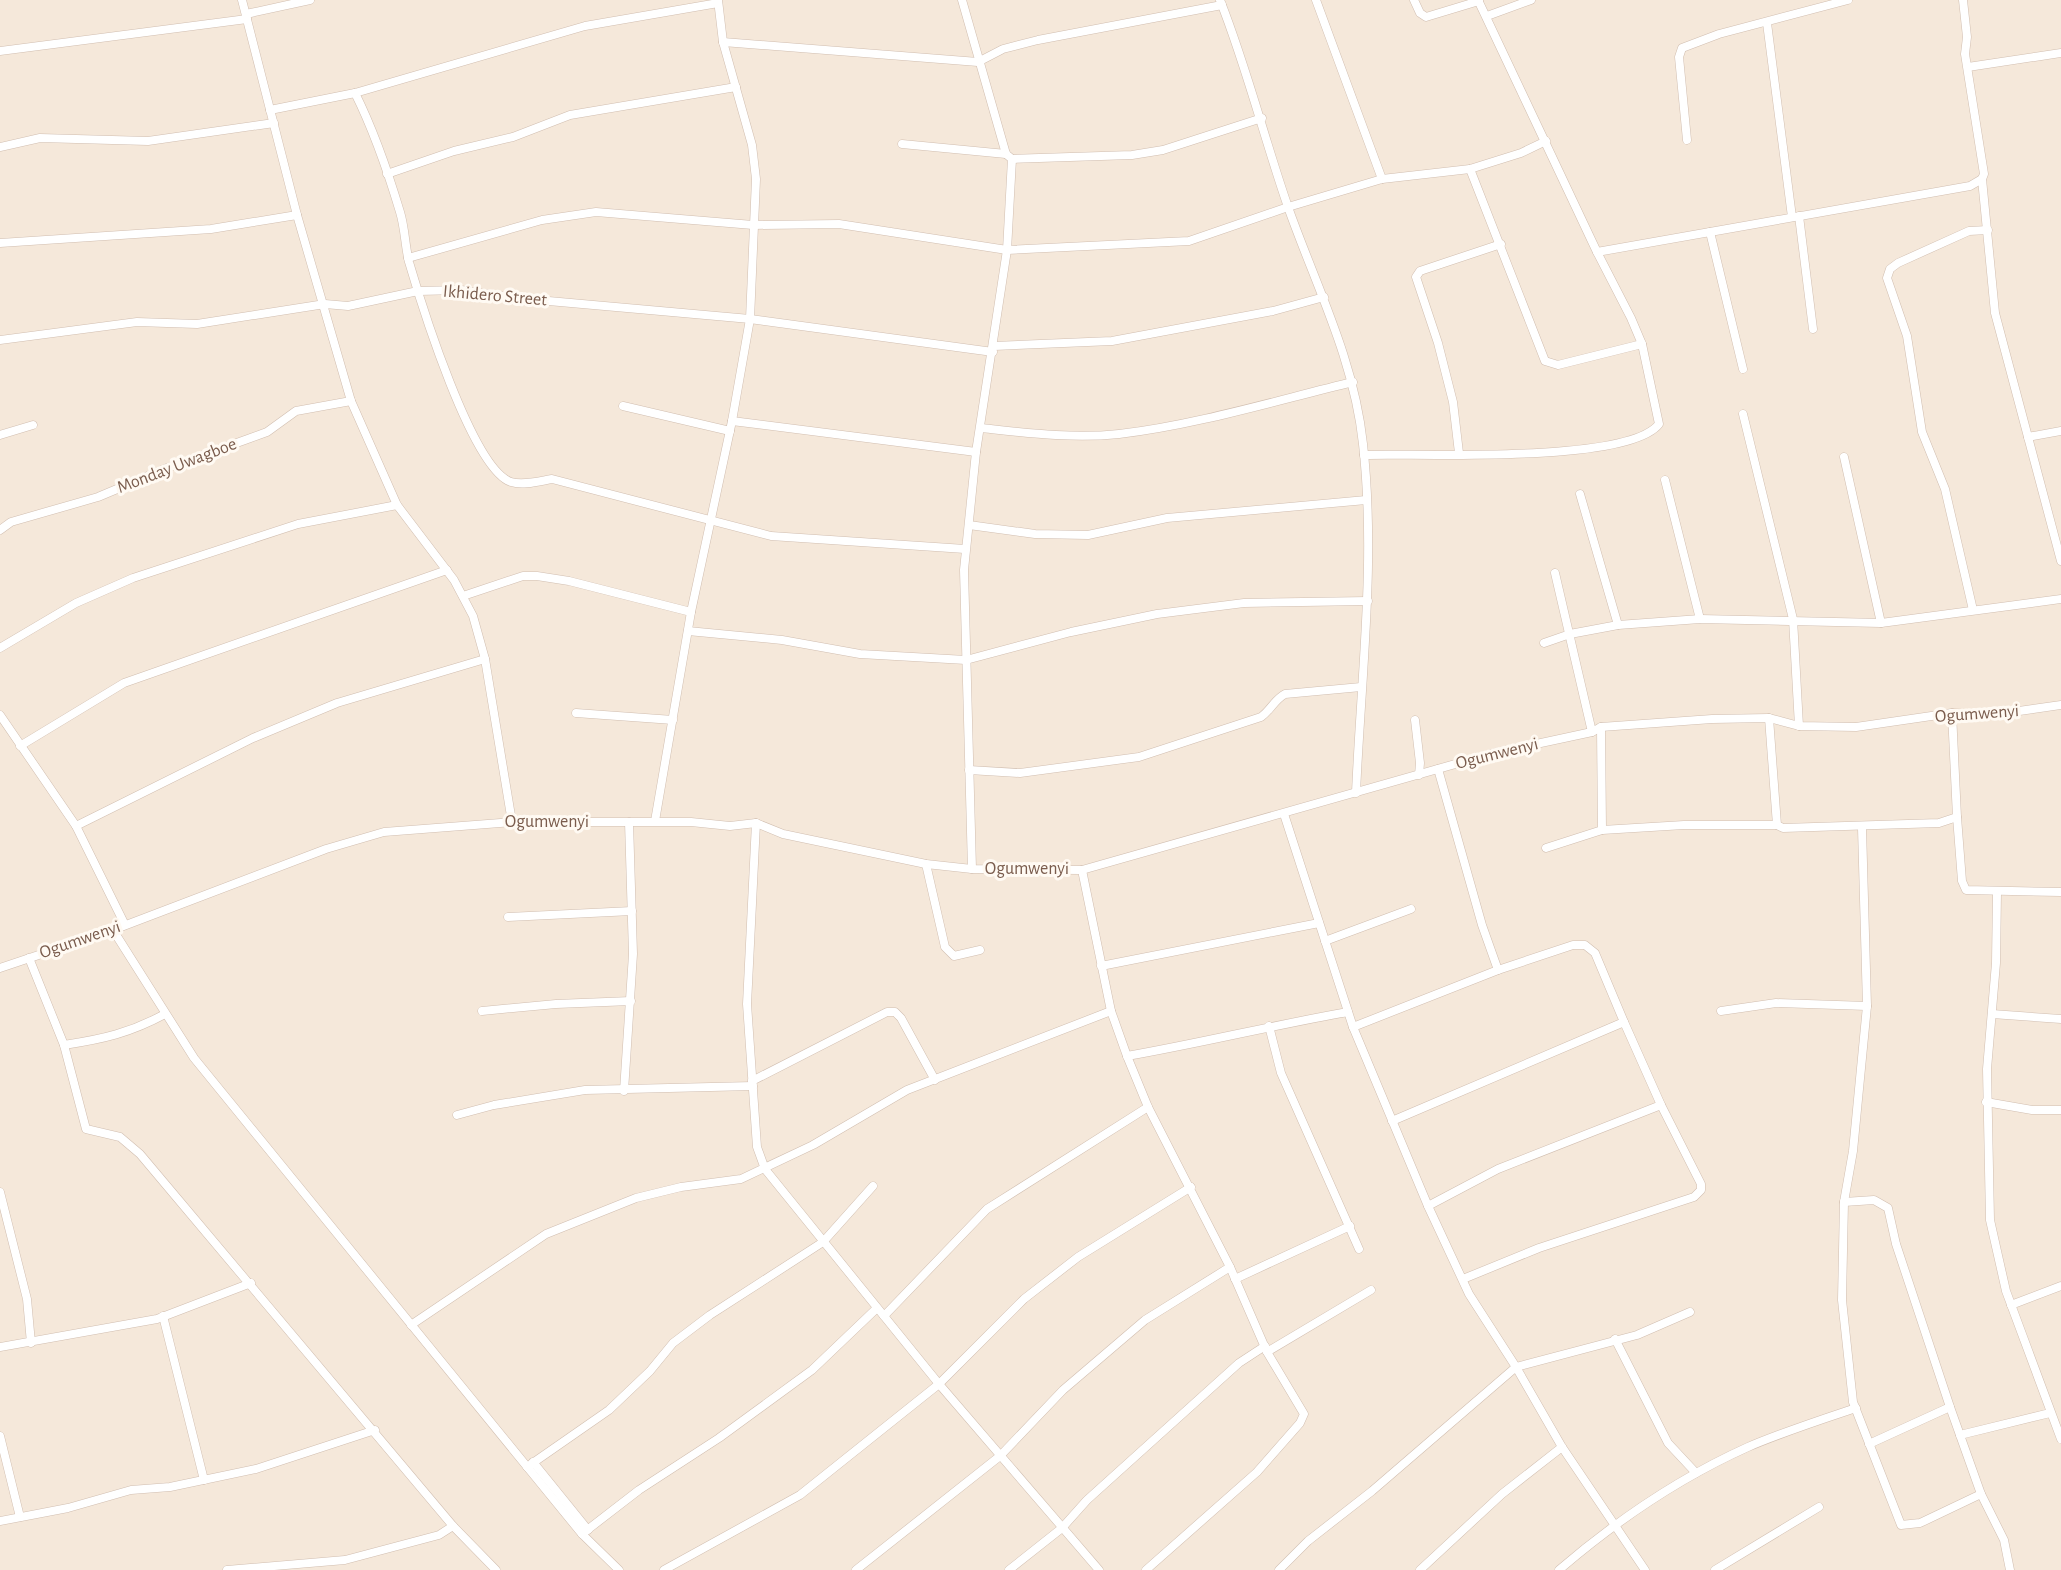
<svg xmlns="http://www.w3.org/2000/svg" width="2061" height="1570" font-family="'Alegreya Sans',sans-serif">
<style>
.residential{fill:#f5e8da}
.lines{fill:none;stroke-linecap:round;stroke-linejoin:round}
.minor-casing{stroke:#d1beb0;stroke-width:9}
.minor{stroke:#fff;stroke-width:8}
.labels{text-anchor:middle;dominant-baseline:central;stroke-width:6;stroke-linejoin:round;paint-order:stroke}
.street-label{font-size:18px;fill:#7a5c4d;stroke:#fffaf3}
</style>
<rect width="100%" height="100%" fill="#fdf6ec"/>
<rect class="residential" x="0" y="0" width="2061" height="1570"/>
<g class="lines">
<defs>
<g id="minor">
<path d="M242 0 297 215 351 401 397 505 454 580 473 616 485 659 512 822"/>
<path d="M962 0 1006 154 1012 159 1007 250 976 452 964 570 972 869"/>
<path d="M1220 0C1247 68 1264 138 1288 207 1316 286 1354 359 1363 444 1376 560 1361 677 1356 793"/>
<path d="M1316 0 1382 179"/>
<path d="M1414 0 1420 13 1426 17 1479 1"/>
<path d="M1963 0 1967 37 1965 54 1984 174 1982 179 1995 313 2061 561"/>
<path d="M246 14 310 0"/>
<path d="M1487 16 1531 0"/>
<path d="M1767 23 1792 217"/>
<path d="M723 42 978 62 1003 49 1038 40 1222 5"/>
<path d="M0 51 247 19"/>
<path d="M1968 67 2061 53"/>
<path d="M355 93C374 131 388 172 400 212 405 228 405 246 409 262 421 303 472 469 511 482 523 486 540 481 552 479L771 536 965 549"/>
<path d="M270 110 355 93 585 26 718 3"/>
<path d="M1687 140 1679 57 1682 48 1719 34 1848 0"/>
<path d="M902 144 1006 154"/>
<path d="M0 147 40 138 148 141 274 123"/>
<path d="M1012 159 1132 155 1163 150 1262 118"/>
<path d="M1470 169 1545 361 1558 365 1642 344"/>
<path d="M387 174 454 151 513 137 570 115 736 87"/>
<path d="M1799 216 1813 329"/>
<path d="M1710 232 1743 369"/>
<path d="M0 243 211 229 297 215"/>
<path d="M1597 252 1970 186 1982 179"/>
<path d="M408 258 542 220 596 212 753 225 839 224 1007 250 1189 241 1288 207 1382 179 1470 169 1521 153 1546 141"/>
<path d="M0 340 137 322 197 324 325 304 348 306 418 291 461 290 515 298 750 319 993 352"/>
<path d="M994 346 1112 341 1273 311 1324 297"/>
<path d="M623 406 730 431"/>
<path d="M1743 414 1793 619 1799 726"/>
<path d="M732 421 976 452"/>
<path d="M981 428C1027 433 1073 439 1119 434 1196 425 1278 400 1353 382"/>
<path d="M0 435 33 425"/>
<path d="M2028 437 2061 431"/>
<path d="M1459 453 1453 402 1438 343 1416 277 1420 271 1501 244"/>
<path d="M1364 455C1419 453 1628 464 1659 424L1642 344 1631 318 1597 252 1478 0"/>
<path d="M1844 457 1881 623"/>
<path d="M1665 480 1700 619"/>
<path d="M1580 494 1618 625"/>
<path d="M969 525 1035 534 1088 535 1167 518 1366 500"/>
<path d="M0 530 11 522 98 497 167 468 245 440 267 432 296 411 351 401"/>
<path d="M1555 573 1592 732"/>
<path d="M463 596 523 576H537L569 581 691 612"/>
<path d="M1973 610 1945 489 1922 432 1907 336 1887 278 1890 269 1898 263 1969 231 1988 230"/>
<path d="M688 631 782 640 860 654 966 660 1071 632 1157 614 1244 603 1368 601"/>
<path d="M1544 643 1570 634 1618 625 1700 619 1881 623 2061 599"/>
<path d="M0 648 76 603 133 578 298 524 397 505"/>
<path d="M576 713 673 720"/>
<path d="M0 715 76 826 125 925"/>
<path d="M1769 718 1777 825 1783 828 1939 823 1957 817 1952 713"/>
<path d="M1415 720 1420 763 1419 775"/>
<path d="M20 746 124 683 447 570"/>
<path d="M1438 769 1482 925 1498 970"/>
<path d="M969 770 1020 773 1139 757 1261 717C1271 710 1274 700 1285 694L1361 687"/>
<path d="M1284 814 1353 1027 1428 1206 1469 1294 1516 1367 1562 1447 1645 1570"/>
<path d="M1957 817 1962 881 1966 890 2061 892"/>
<path d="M655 821 691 612 732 421 750 319 756 179 752 145 723 42 718 0"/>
<path d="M756 823 747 1004 757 1147 765 1169 939 1384 1099 1570"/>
<path d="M76 826 253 738 337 703 485 659"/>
<path d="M1862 828 1867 1006 1853 1151 1844 1202 1842 1300 1853 1402 1901 1525 1920 1523 1981 1494"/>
<path d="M1602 830 1684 825H1777"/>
<path d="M1546 848 1602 830 1601 727"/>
<path d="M926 864 945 947 954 956 980 950"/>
<path d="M1082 870 1111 1011 1127 1056 1148 1107 1230 1267 1267 1352 1304 1414 1300 1423 1257 1472 1146 1570"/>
<path d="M1997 892 1996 963 1987 1069 1990 1220 2006 1291 2061 1439"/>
<path d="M508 917 632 911"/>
<path d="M113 930 194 1058 533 1474 582 1534 619 1570"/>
<path d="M1325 941 1411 909"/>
<path d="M29 958 64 1045 86 1129 120 1137 140 1154 453 1526 496 1570"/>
<path d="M1101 966 1319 923"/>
<path d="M0 968 113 930 326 849 384 832 512 822H691L730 826 756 823 783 834 926 864 972 869 1082 870 1494 753 1592 732 1601 727 1712 719 1769 718 1799 726 1856 727 1952 713 1991 715 2061 705"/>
<path d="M482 1011 556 1004 631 1001"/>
<path d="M1721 1011 1776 1003 1867 1006"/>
<path d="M1992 1014 2061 1019"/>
<path d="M1269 1026 1281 1073 1359 1249"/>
<path d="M1353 1027 1498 970 1573 945H1585L1595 953 1624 1022 1392 1121"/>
<path d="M64 1045C103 1039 130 1033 165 1014"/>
<path d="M1127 1056C1201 1043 1274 1025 1348 1012"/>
<path d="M752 1081 887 1012H895L901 1018 935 1080"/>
<path d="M624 1091 633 954 629 822"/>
<path d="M1986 1102 2032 1110H2061"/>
<path d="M457 1115 494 1105 585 1090 753 1086"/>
<path d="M0 1192 27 1299 31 1343"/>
<path d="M1844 1202 1874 1200 1888 1208 1896 1244 1950 1407 1981 1494 2004 1540 2010 1570"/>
<path d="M1428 1206 1498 1169 1661 1105"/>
<path d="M1235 1279 1350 1226"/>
<path d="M1463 1279 1539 1248 1694 1197 1701 1190V1184L1661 1105 1624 1022"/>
<path d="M2011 1305 2061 1286"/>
<path d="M163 1316 204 1480"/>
<path d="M884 1316 987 1209 1148 1107"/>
<path d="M411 1325 546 1234 636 1198 681 1187 741 1179 813 1145 907 1090 1111 1011"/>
<path d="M1615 1339 1668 1443 1696 1473"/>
<path d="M0 1347 157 1319 251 1283"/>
<path d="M1267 1352 1371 1290"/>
<path d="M1960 1435 2050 1413"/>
<path d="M0 1436 20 1517"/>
<path d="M1869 1444 1950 1407"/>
<path d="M533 1462 588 1530"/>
<path d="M527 1467 609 1410 650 1371 673 1343 710 1315 823 1242 873 1186"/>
<path d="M0 1521 68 1508 131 1490 170 1487 256 1469 375 1430"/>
<path d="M582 1534 639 1490 719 1438 812 1370 877 1308"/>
<path d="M227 1570 345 1560 439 1535 453 1526"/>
<path d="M664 1570 800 1495 939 1384 1024 1299 1078 1257 1191 1187"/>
<path d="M856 1570 1000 1456 1063 1390 1145 1320 1230 1267"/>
<path d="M1009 1570 1062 1528 1087 1500 1239 1363 1265 1346"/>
<path d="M1279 1570 1308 1541 1372 1491 1516 1367 1637 1335 1690 1312"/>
<path d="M1420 1570 1502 1494 1562 1447"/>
<path d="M1559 1570C1616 1521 1679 1478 1748 1447 1783 1432 1820 1420 1856 1408"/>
<path d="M1715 1570 1819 1507"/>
</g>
</defs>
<use href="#minor" class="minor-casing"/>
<use href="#minor" class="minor"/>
</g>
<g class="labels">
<g class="street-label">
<text transform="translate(495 296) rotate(5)">Ikhidero Street</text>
<text transform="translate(177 466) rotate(-21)">Monday Uwagboe</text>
<text transform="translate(1977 714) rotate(-4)">Ogumwenyi</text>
<text transform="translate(1497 754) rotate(-14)">Ogumwenyi</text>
<text x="547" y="822">Ogumwenyi</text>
<text x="1027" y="869">Ogumwenyi</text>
<text transform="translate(80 940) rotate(-19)">Ogumwenyi</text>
</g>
</g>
</svg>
